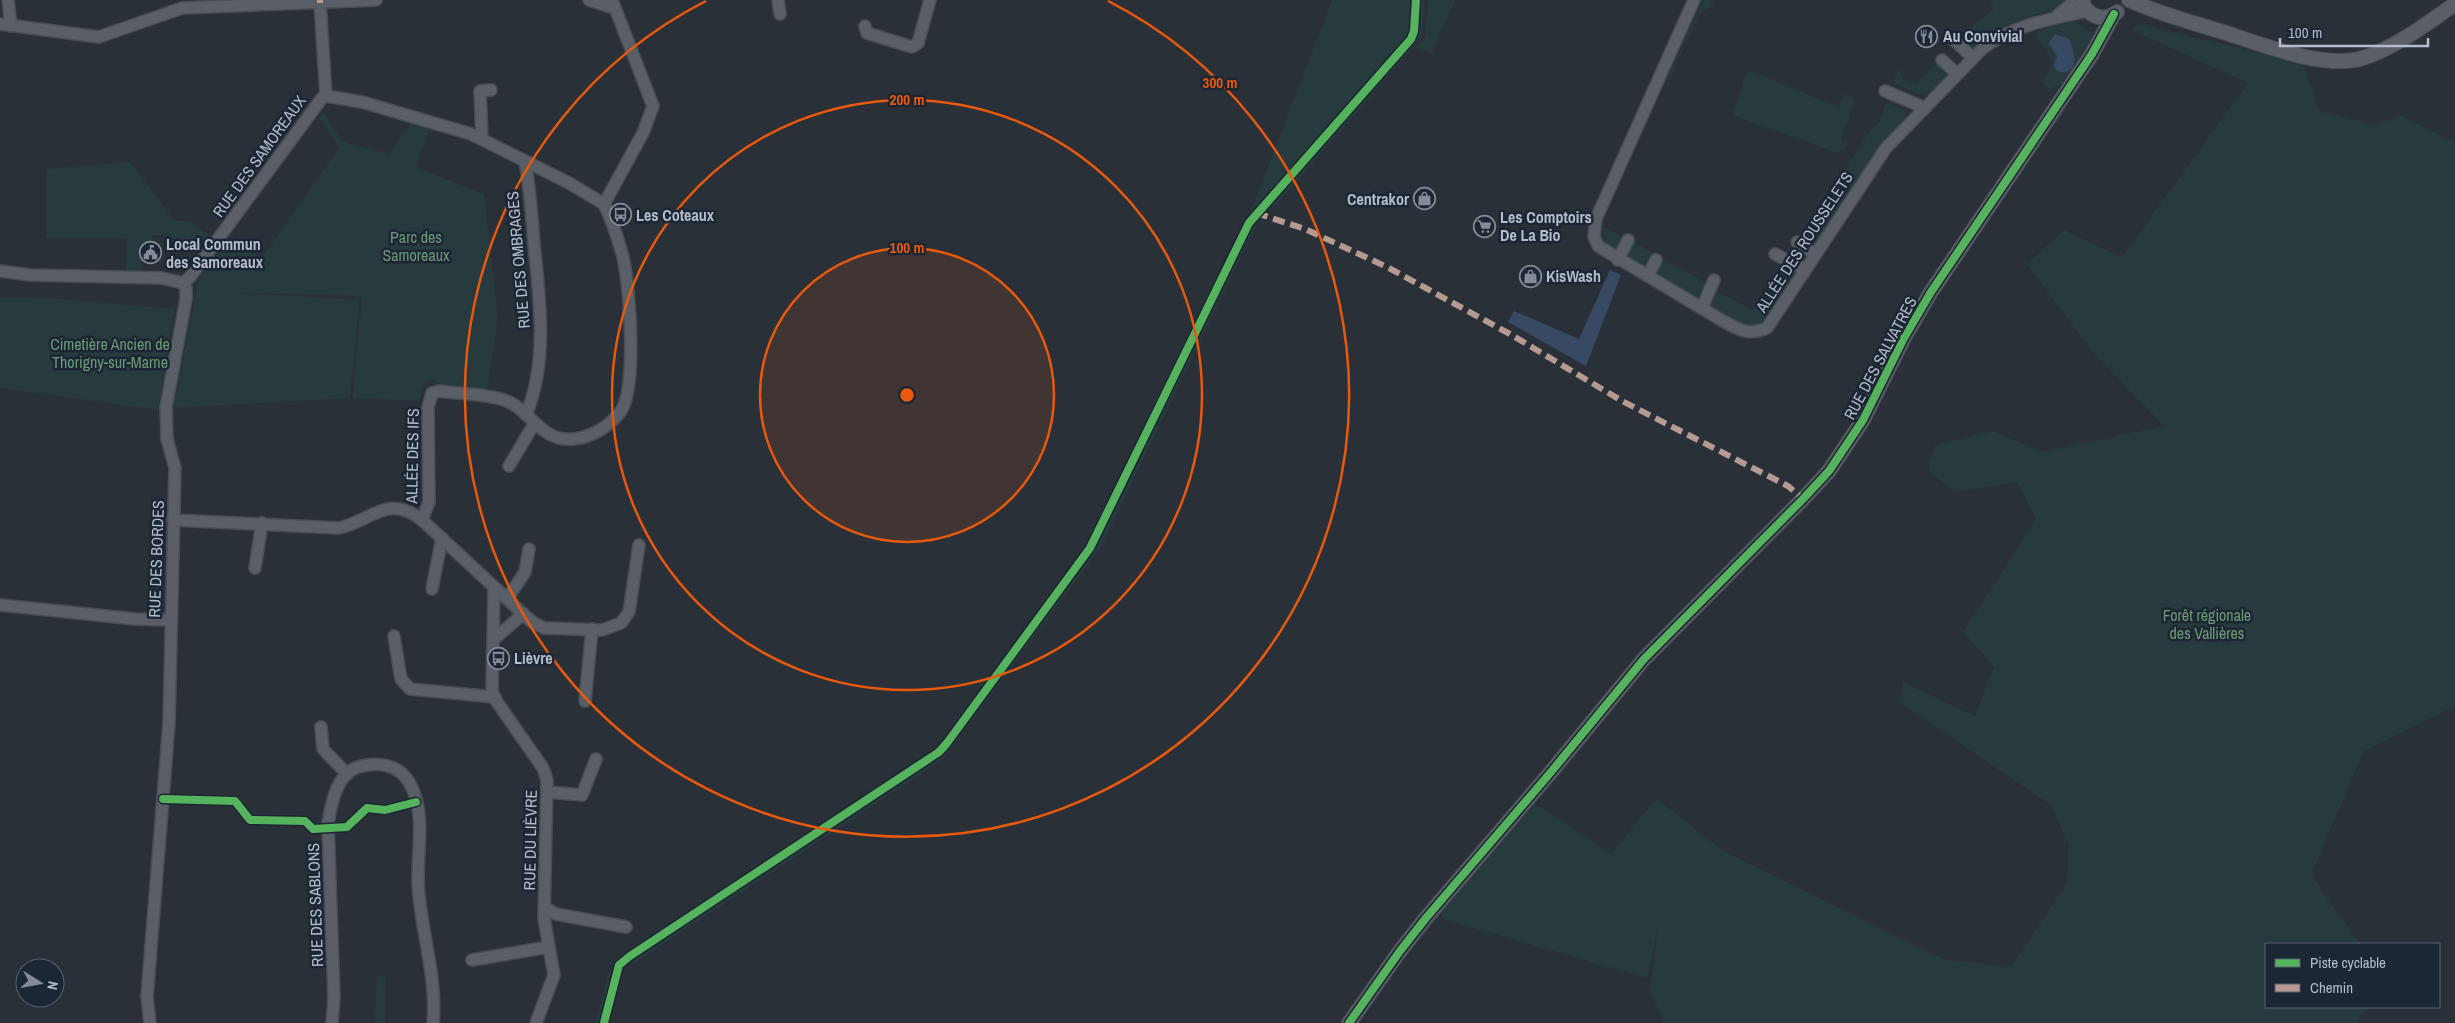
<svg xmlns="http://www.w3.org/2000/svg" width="2455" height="1023" font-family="'Archivo Narrow',sans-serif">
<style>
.green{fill:#273a3e}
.water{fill:#384963}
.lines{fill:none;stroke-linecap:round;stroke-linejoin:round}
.minor-casing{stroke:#484c53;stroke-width:14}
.tertiary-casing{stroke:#484c53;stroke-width:16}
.minor{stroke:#5a5e66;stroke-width:11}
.tertiary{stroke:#5a5e66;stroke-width:14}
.quiet{stroke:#b69a8f;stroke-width:6;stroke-dasharray:12 6;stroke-linecap:butt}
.cycleway-casing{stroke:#1d2633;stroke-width:11}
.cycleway{stroke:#56b35d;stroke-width:8}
.ring{fill:none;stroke:#e8590c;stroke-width:2.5}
.labels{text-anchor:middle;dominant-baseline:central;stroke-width:5;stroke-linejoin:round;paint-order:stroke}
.poi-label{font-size:16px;font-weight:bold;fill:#b4bcc9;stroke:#1d2633;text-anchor:start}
.street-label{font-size:16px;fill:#b4bcc9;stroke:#1d2633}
.park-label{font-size:16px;fill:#6b9a76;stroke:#1d2633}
.centre{fill:#e8590c;stroke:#1d2633;stroke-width:2.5}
.ring-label{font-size:15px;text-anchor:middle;font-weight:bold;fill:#e8590c;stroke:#1d2633;stroke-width:5;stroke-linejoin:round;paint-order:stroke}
</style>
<rect width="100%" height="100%" fill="#2a3038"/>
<g class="green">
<path d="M1332 0H1425L1422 37 1277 204 1264 212 1261 208 1256 213 1251 211Z"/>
<path d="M1428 0H1455L1432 54 1416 48 1425 37Z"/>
<path d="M1703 0H1714L1710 8 1700 13 1668 83 1666 82Z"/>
<path d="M1990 0H2064L2065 4 1993 32 1978 47 1969 48 1962 40 1975 23 1994 9Z"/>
<path d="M2074 20 2088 32 2092 31 2090 46 2066 82 2050 89 2042 83 2053 62 2035 32Z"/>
<path d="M2138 24 2303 63 2319 111 2374 124 2402 116 2455 143V706L2364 751 2311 875 2360 944H2266V1007H2368L2356 1023H1665L1650 992 1658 928 1647 978 1443 919 1440 913 1532 808 1540 806 1611 854 1656 798 1722 850 1943 959 2011 967 2067 882 2069 845 2051 805 1899 702 1903 682 1975 716 1994 667 1963 632 2036 519 2017 482 1954 492 1928 470 1935 445 1994 431 2042 452 2164 426 2092 352 2027 264 2064 230 2122 257 2248 83 2131 30Z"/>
<path d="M1938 61 1951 74 1930 94 1923 95 1893 83 1900 67 1902 79 1917 84Z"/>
<path d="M1748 70 1839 107 1844 94 1855 99 1841 140 1847 142 1845 149 1838 153 1732 115Z"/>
<path d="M1886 102 1905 111 1907 118 1816 244 1812 245 1801 237 1871 130 1880 121Z"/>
<path d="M324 112 341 141 389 154 414 118 431 125 415 167 484 194 498 318 487 392 451 389 434 380 424 383 419 401 353 398 362 296 229 292 359 300 350 398 173 408 199 279 207 261 230 235 261 260 339 147 319 118Z"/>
<path d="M130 162 174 220 192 222 211 237 206 244 193 240 169 238V236L152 235 151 243H143L141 273 126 272 127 238H46V169Z"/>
<path d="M1249 223 1257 224 1101 547 942 760 633 964 630 956 939 752 947 743 1090 548Z"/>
<path d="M1603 226 1625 238 1618 249 1605 242Z"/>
<path d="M1633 242 1657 255 1647 271 1626 258Z"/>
<path d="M1661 258 1707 283 1697 298 1658 276 1656 269Z"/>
<path d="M1783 263 1798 272 1768 321C1746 333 1727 316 1708 305L1715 290 1749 308 1754 310 1758 308Z"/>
<path d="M0 297 48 298 175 309 158 410 0 388Z"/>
<path d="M619 965 610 989 602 1023H595L608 976 610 971Z"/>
<path d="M386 975 385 1023H375L377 976Z"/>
</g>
<g class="water">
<path d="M2055 34 2069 39C2075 52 2081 77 2057 71L2054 66 2057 56 2049 43Z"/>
<path d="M1610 270 1621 275 1586 366 1508 322 1514 311 1579 339Z"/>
</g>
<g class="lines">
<defs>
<g id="minor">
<path d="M8 0 11 26"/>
<path d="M589 0 614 8"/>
<path d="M778 0 780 14"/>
<path d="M1694 0 1596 219 1594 236 1598 246 1723 321C1740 330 1748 336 1767 328L1886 148 1982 49C2012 25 2051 19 2087 11"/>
<path d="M320 3 326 96"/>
<path d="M2058 15 2076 0"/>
<path d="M0 24 99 37 182 8 376 0"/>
<path d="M865 26 867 33 912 47 918 43 930 0"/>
<path d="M1954 40 1973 58"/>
<path d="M1942 60 1957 74"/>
<path d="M1885 91 1925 108"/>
<path d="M482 139 480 91 491 90"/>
<path d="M525 161C530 188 532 217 534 244 540 300 548 362 526 415"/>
<path d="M604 204 643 133 653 106 612 0"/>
<path d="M1797 242 1815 254"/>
<path d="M1775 254 1805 270"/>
<path d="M1618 260 1628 240"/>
<path d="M0 271 30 275 162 278 183 283 186 289V299L166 407 167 439 175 468 169 723 147 997 150 1023"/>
<path d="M1648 276 1656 260"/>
<path d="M183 283 190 277 322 98 326 96 362 102 471 134 569 183 604 204"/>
<path d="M1702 308 1714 280"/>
<path d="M509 466 534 424"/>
<path d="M173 520 339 528C371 521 388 493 422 520L532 622 544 628 602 630 621 623 629 612 639 545"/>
<path d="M422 520 429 502 428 408 432 393 439 391C460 394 496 394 513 404 534 417 544 442 574 439 592 437 610 426 621 411 637 386 630 287 623 257 618 239 612 220 604 204"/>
<path d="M255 568 262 523"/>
<path d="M494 588 492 691 497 702 543 768 547 780 544 918 554 975 536 1023"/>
<path d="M432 589 442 538"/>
<path d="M507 599 525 572 529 549"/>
<path d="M0 605 135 619 170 620"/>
<path d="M394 636 401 679 410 689 495 697"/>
<path d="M494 639 523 614"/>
<path d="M585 701 592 629"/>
<path d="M321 727 323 749 347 774"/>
<path d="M548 792 582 795 596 759"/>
<path d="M545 908 556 914 626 927"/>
<path d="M472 960 549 947"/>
<path d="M332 1023 334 998 328 824C331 805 336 774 358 767 377 761 398 764 409 782 429 816 414 859 419 895 423 938 437 980 433 1023"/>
</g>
<g id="tertiary">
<path d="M2082 0C2086 16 2104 23 2117 12"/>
<path d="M2129 0C2159 14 2191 22 2223 32 2261 44 2324 70 2363 58 2397 47 2426 24 2455 4"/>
<path d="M1349 1023 1400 951 1426 918 1551 772 1644 659 1803 499 1829 471 1863 420 1904 338 1931 292 2092 54 2114 14"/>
</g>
</defs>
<use href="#minor" class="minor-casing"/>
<use href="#tertiary" class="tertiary-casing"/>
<use href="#minor" class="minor"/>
<use href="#tertiary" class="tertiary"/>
<g class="quiet">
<path d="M320 3V0"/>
<path d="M1256 213 1305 229 1387 267 1510 334 1622 401 1788 486 1803 499"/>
</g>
<defs>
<g id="cycleway">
<path d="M163 799 235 801 250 820 305 821 313 829 347 827 367 808 385 810 416 802"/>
<path d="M604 1023 619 965 630 956 939 752 947 743 1090 548 1249 223 1411 39 1414 31 1416 0"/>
<path d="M1349 1023 1400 951 1426 918 1551 772 1644 659 1803 499 1829 471 1863 420 1904 338 1931 292 2092 54 2114 14"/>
</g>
</defs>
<use href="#cycleway" class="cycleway-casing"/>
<use href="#cycleway" class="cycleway"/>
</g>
<circle cx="907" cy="395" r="147" fill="#e8590c" fill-opacity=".12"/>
<g class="ring">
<circle cx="907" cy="395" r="147"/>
<circle cx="907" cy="395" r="295"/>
<path d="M1108 1A442 442 0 1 1 706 1"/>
</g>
<defs>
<symbol id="restaurant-ring" viewBox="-11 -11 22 22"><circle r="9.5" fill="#1d2633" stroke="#848b96" stroke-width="1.5"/><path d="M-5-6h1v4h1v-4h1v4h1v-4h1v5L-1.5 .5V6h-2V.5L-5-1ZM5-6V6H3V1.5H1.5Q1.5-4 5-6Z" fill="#848b96"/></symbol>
<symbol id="shop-ring" viewBox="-11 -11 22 22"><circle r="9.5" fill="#1d2633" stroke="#848b96" stroke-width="1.5"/><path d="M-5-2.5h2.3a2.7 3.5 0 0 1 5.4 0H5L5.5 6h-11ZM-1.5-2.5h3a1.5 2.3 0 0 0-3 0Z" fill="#848b96"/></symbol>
<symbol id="bus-ring" viewBox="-11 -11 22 22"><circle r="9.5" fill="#1d2633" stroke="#848b96" stroke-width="1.5"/><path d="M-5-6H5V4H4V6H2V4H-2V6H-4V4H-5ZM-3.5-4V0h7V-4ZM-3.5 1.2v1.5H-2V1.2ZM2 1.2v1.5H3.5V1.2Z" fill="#848b96"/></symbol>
<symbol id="supermarket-ring" viewBox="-11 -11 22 22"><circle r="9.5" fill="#1d2633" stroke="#848b96" stroke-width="1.5"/><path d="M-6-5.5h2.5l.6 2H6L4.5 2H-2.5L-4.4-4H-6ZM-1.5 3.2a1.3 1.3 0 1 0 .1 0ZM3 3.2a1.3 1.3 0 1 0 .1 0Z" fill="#848b96"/></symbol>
<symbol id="civic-ring" viewBox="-11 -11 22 22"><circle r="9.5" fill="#1d2633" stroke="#848b96" stroke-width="1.5"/><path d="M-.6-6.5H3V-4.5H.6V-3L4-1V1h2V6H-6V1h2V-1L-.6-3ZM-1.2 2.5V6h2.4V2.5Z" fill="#848b96"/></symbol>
</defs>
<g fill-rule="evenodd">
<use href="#restaurant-ring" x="1914" y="24" width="25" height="25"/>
<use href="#shop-ring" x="1412" y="186" width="25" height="25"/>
<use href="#bus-ring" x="608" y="202" width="25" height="25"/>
<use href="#supermarket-ring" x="1472" y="214" width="25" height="25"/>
<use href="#civic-ring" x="138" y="240" width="25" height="25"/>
<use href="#shop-ring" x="1518" y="264" width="25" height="25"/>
<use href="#bus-ring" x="486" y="646" width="25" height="25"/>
</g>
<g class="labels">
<g class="poi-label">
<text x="1943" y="36">Au Convivial</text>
<text x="1409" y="199" text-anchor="end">Centrakor</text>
<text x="636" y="215">Les Coteaux</text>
<text x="1500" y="217">Les Comptoirs<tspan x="1500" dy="18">De La Bio</tspan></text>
<text x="166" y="244">Local Commun<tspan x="166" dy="18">des Samoreaux</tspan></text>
<text x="1546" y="276">KisWash</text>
<text x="514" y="658">Lièvre</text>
</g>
<g class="street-label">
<text transform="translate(259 156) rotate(-54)">RUE DES SAMOREAUX</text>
<text transform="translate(1804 242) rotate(-57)">ALLÉE DES ROUSSELETS</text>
<text transform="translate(518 260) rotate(-95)">RUE DES OMBRAGES</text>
<text transform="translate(1880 358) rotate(-62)">RUE DES SALVATRES</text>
<text transform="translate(412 456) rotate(-89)">ALLÉE DES IFS</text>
<text transform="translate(156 559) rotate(-88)">RUE DES BORDES</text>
<text transform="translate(530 840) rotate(-89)">RUE DU LIÈVRE</text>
<text transform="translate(315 905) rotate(-92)">RUE DES SABLONS</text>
</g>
<g class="park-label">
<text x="416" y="237">Parc des<tspan x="416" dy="18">Samoreaux</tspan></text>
<text x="110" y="344">Cimetière Ancien de<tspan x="110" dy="18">Thorigny-sur-Marne</tspan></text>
<text x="2207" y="615">Forêt régionale<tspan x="2207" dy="18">des Vallières</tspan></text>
</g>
</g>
<circle cx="907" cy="395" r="8" class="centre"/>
<g class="ring-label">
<text x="1220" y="88">300 m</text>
<text x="907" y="105">200 m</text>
<text x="907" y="253">100 m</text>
</g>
<rect x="2265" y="943" width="175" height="65" fill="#1d2633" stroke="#59626f"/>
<rect x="2275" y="959" width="25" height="8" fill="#56b35d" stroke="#59626f"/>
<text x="2310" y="968" font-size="15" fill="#b4bcc9">Piste cyclable</text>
<rect x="2275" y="984" width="25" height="8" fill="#b69a8f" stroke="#59626f"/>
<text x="2310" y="993" font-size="15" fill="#b4bcc9">Chemin</text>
<g transform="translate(40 983) rotate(101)"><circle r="24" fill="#1d2633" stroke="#59626f"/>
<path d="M0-4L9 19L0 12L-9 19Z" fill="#848b96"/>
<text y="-8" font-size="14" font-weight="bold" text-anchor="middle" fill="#b4bcc9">N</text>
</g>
<path d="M2280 38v8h148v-8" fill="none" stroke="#b4bcc9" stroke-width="2.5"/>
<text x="2288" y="38" font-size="15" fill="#b4bcc9" stroke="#1d2633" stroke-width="4" paint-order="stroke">100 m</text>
</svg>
